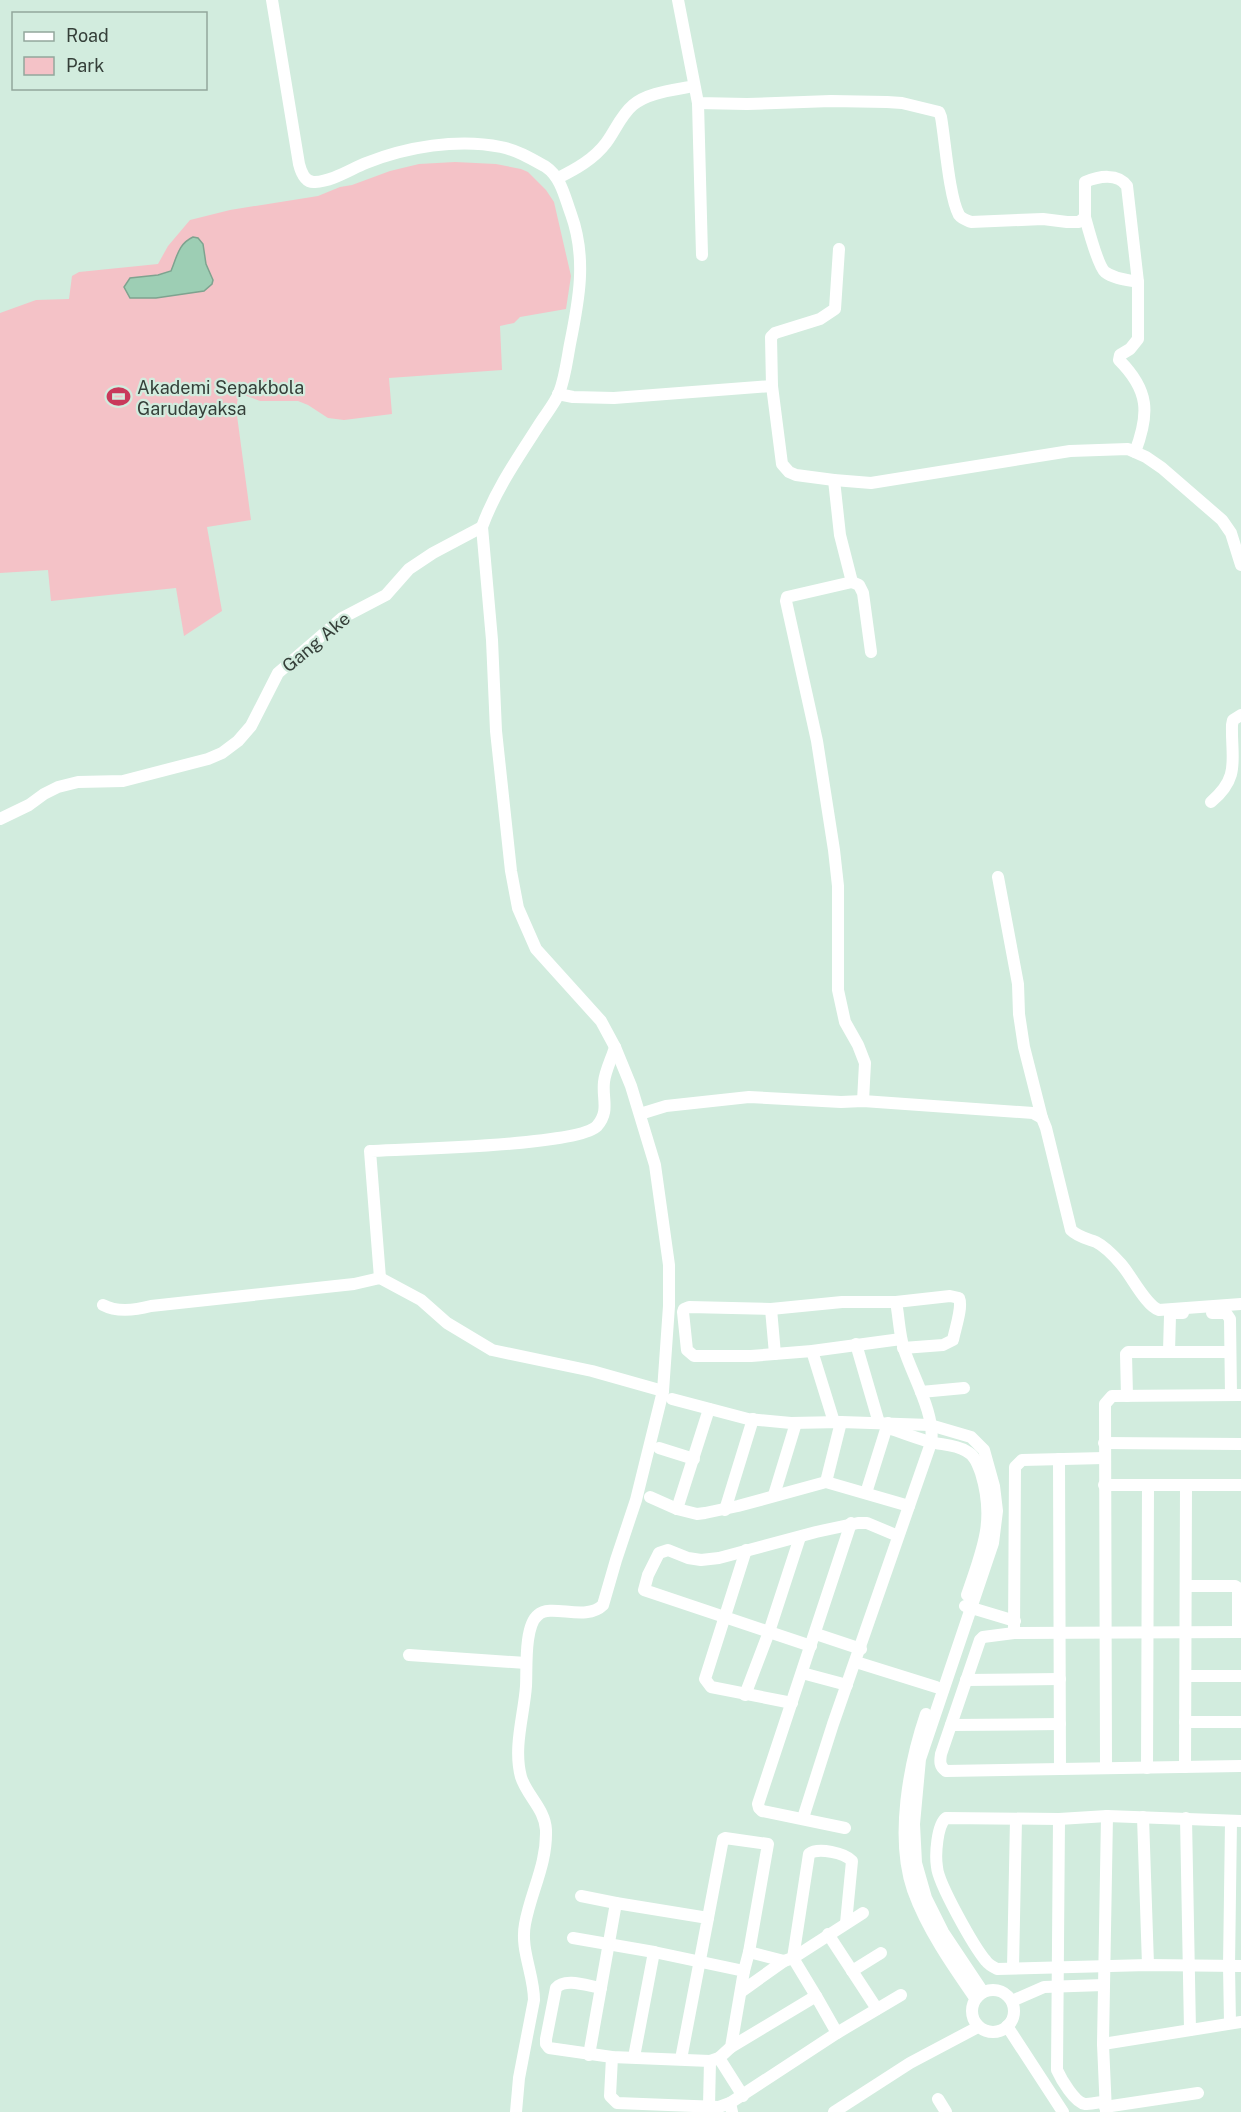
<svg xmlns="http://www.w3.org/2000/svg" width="1241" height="2112" font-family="'Public Sans',sans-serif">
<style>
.green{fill:#f4c2c7}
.water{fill:#9dceb4;stroke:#7ea38f;stroke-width:1.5}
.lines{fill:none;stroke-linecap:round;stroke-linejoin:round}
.street{stroke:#fff;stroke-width:12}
.labels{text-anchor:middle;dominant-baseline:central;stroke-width:4.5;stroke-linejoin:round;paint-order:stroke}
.poi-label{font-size:18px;fill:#353f39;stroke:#d2ecde;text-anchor:start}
.street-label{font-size:18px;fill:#353f39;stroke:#d2ecde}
</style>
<rect width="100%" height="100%" fill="#d2ecde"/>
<path class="green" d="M455 162 496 164 521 169 528 172 546 190 554 202 571 276 566 309 520 317 514 323 500 326 502 370 389 378 392 414 344 420 328 418 308 405 298 401H260L239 393 236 408 251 520 207 527 222 611 184 636 176 588 51 601 48 570 0 573V313L36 300 69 299 72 276 79 272 158 264 168 246 190 220 230 210 318 196 340 187 352 185 390 171 419 164Z"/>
<path class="water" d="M193 237 198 238 203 244 206 264 213 280 212 284 204 291 156 298H130L124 287 130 278 158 275 171 271C177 257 178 244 193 237Z"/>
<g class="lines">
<g class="street">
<path d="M272 0 299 164C301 172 305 183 315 182 333 181 351 169 366 163 406 147 458 138 501 147 517 150 532 159 546 167 561 177 565 198 571 214 587 258 579 300 570 344 567 360 565 378 559 393 554 405 544 416 537 428 517 459 495 491 482 527L492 640 496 731 511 871 518 908 536 949 601 1021 615 1047 631 1086 655 1165 669 1265V1306L663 1391 636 1500 616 1560 603 1605C586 1622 551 1603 538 1615 524 1626 527 1669 526 1686 524 1715 513 1747 521 1777 527 1796 545 1809 546 1830 547 1865 531 1891 525 1924 520 1950 534 1974 534 2000L519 2078 516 2112"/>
<path d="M678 0 698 103 747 104 831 101 887 102 902 103 939 112 941 117C945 139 949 197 959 215 962 219 966 220 971 222L1043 219 1067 222H1079L1085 217V182C1099 176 1118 173 1127 186L1138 282V339L1130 349 1120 355 1119 360C1149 390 1150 413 1135 452"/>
<path d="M698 103 702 255"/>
<path d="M558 178C576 169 594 159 606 143 615 131 621 115 633 105 648 92 675 90 694 86"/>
<path d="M1085 217C1088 228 1098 266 1105 272 1114 279 1128 280 1138 282"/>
<path d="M772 386 782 464 789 472 796 475 834 480 871 483 1070 451 1128 449 1146 457 1162 468 1222 520 1231 533 1241 565"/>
<path d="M558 394 573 397 614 398 772 386 771 337 775 333 820 319 835 309 839 249"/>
<path d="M834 480 840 535 852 582 787 597 786 601 817 741 834 850 838 886V990L845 1022 858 1045 865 1063 863 1101"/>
<path d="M852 582 859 585 863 593 871 652"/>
<path d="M1211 802C1241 777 1231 759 1232 725L1233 720 1241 715"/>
<path d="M0 819 29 805 44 794 58 787 78 782 123 781 208 759 222 753 238 741 251 726 278 673 342 618 386 595 409 569 433 553 482 527"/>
<path d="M998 877 1018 984 1019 1014 1024 1047 1042 1118"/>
<path d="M640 1114 666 1106 749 1097 841 1102 863 1101 1033 1113 1042 1118 1046 1128 1071 1230C1078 1237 1088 1239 1096 1242 1106 1247 1114 1256 1121 1264 1131 1275 1146 1306 1159 1310L1241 1304"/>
<path d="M380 1278 370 1151C406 1149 578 1146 597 1126 610 1111 602 1099 604 1082 605 1071 612 1058 615 1047"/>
<path d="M103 1305C118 1313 136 1310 151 1306L354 1284 380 1278 421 1300 447 1323 492 1350 592 1371 663 1391"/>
<path d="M771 1309 775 1354"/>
<path d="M1212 1313H1226L1230 1319 1231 1395"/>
<path d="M901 1339 812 1351 751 1356H694L687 1350 683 1312 684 1309 689 1307 771 1309 842 1302H896L950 1296 959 1298C963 1307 955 1329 953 1340L943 1345 903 1348"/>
<path d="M856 1344 879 1423"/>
<path d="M812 1351 834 1422"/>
<path d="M1169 1351 1170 1316 1174 1313H1183"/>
<path d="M921 1392 964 1388"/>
<path d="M1127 1396 1126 1354 1128 1352H1230"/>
<path d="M672 1399 748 1419 791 1423 841 1422 930 1425 971 1437 984 1450 994 1486 997 1511 993 1543 920 1759 914 1824 916 1863 926 1898 943 1932 983 1992"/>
<path d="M886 1427C900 1432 915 1438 930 1442 942 1445 955 1444 966 1451 975 1455 978 1465 981 1473 996 1522 982 1550 967 1595"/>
<path d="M1104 1443 1241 1444"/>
<path d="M659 1448 694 1459"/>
<path d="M1059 1459 1060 1769"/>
<path d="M826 1482 841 1422"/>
<path d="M1104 1485H1241"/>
<path d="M866 1493 888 1423"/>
<path d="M774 1495 796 1423"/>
<path d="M650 1497 677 1509 697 1514 705 1513 738 1506 826 1482 909 1506"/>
<path d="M677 1509 709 1409"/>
<path d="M725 1510 753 1419"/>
<path d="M746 1550 705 1679 711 1687 792 1703"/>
<path d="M1186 1586H1235L1238 1588V1631"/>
<path d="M965 1606 1015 1621"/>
<path d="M1241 1632 1014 1633 983 1637 980 1640 941 1754C940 1761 939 1766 946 1771L1241 1766"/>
<path d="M1014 1633 1015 1467 1022 1460 1104 1458"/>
<path d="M816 1634 861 1649"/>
<path d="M811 1646 644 1590 648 1575 659 1553 668 1550 688 1558 701 1560 719 1558 816 1532 858 1523H867L898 1536"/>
<path d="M409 1655 526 1663"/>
<path d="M856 1662 936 1687"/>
<path d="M802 1673 847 1685"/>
<path d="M1186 1676H1241"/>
<path d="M966 1680 1060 1679"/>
<path d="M745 1695 769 1632 800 1537"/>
<path d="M926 1714C909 1764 895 1838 913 1890 927 1929 952 1965 975 1998"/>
<path d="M1185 1722H1241"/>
<path d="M951 1725 1060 1724"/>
<path d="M1185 1767 1186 1485"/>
<path d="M1106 1768 1105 1404 1112 1396 1241 1395"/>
<path d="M1147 1768 1148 1485"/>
<path d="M1143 1817 1148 1965"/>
<path d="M803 1818 833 1724 931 1443C936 1415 912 1375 904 1349 899 1334 899 1317 896 1302"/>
<path d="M1186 1818 1190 2030"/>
<path d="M1059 1819 1057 2070C1061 2079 1075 2103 1085 2104 1091 2104 1099 2102 1105 2102"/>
<path d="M1241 1821 1107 1816 1059 1819 946 1818C937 1825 935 1855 937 1867 938 1883 974 1947 986 1961 989 1965 993 1967 997 1969L1148 1965 1241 1966"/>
<path d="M845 1828 762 1811 759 1808 758 1804 851 1523"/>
<path d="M581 1896 616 1903"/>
<path d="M708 1918 723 1839 725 1838 768 1844 749 1952"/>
<path d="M828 1934 877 2009"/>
<path d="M573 1938 654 1952 634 2057"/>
<path d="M654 1952 744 1971 731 2047 719 2058"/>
<path d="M793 1958 809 1854C818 1847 845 1853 852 1861L846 1923"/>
<path d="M793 1958 863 1913"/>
<path d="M1013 1968 1016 1819"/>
<path d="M744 1971 749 1952 784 1961"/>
<path d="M852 1971 881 1953"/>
<path d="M601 1988C588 1986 565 1977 556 1988L546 2039V2044L549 2048 612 2057 710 2061 719 2058 743 2096"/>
<circle cx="993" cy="2011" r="21"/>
<path d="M742 1991 784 1961 793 1958 816 1996"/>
<path d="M1012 2001 1044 1987 1104 1985"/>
<path d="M1230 2023 1229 1966 1231 1821"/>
<path d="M1007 2026 1063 2112"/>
<path d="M1103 2044 1241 2022"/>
<path d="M731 2047 816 1996 837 2033"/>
<path d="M589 2055 616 1903 708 1918 681 2059"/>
<path d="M612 2057 610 2096 617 2103 719 2107 730 2103"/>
<path d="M938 2099 946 2112"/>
<path d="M709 2106 710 2061"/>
<path d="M1105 2107 1198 2093"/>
<path d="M732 2112 730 2103 837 2033 901 1995"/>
<path d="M834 2112 910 2063 978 2027"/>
<path d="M1106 2112 1103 2044 1107 1816"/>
</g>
</g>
<defs>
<symbol id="stadium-bare" viewBox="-9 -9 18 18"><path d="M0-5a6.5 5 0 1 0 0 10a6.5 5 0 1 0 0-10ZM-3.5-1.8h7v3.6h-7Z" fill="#c9395b" stroke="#d2ecde" stroke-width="2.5" paint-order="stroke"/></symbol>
</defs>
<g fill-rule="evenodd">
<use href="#stadium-bare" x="102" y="380" width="33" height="33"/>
</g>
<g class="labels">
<g class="poi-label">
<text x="137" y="387">Akademi Sepakbola<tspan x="137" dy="21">Garudayaksa</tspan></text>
</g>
<g class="street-label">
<text transform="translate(316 642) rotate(-40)">Gang Ake</text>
</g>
</g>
<rect x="12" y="12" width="195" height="78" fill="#d2ecde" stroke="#93a79c" stroke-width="1.5"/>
<rect x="24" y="32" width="30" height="9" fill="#ffffff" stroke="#93a79c" stroke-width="1.5"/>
<text x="66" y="42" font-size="18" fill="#353f39">Road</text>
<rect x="24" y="57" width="30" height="18" fill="#f4c2c7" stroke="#93a79c" stroke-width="1.5"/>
<text x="66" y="72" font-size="18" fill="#353f39">Park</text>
</svg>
